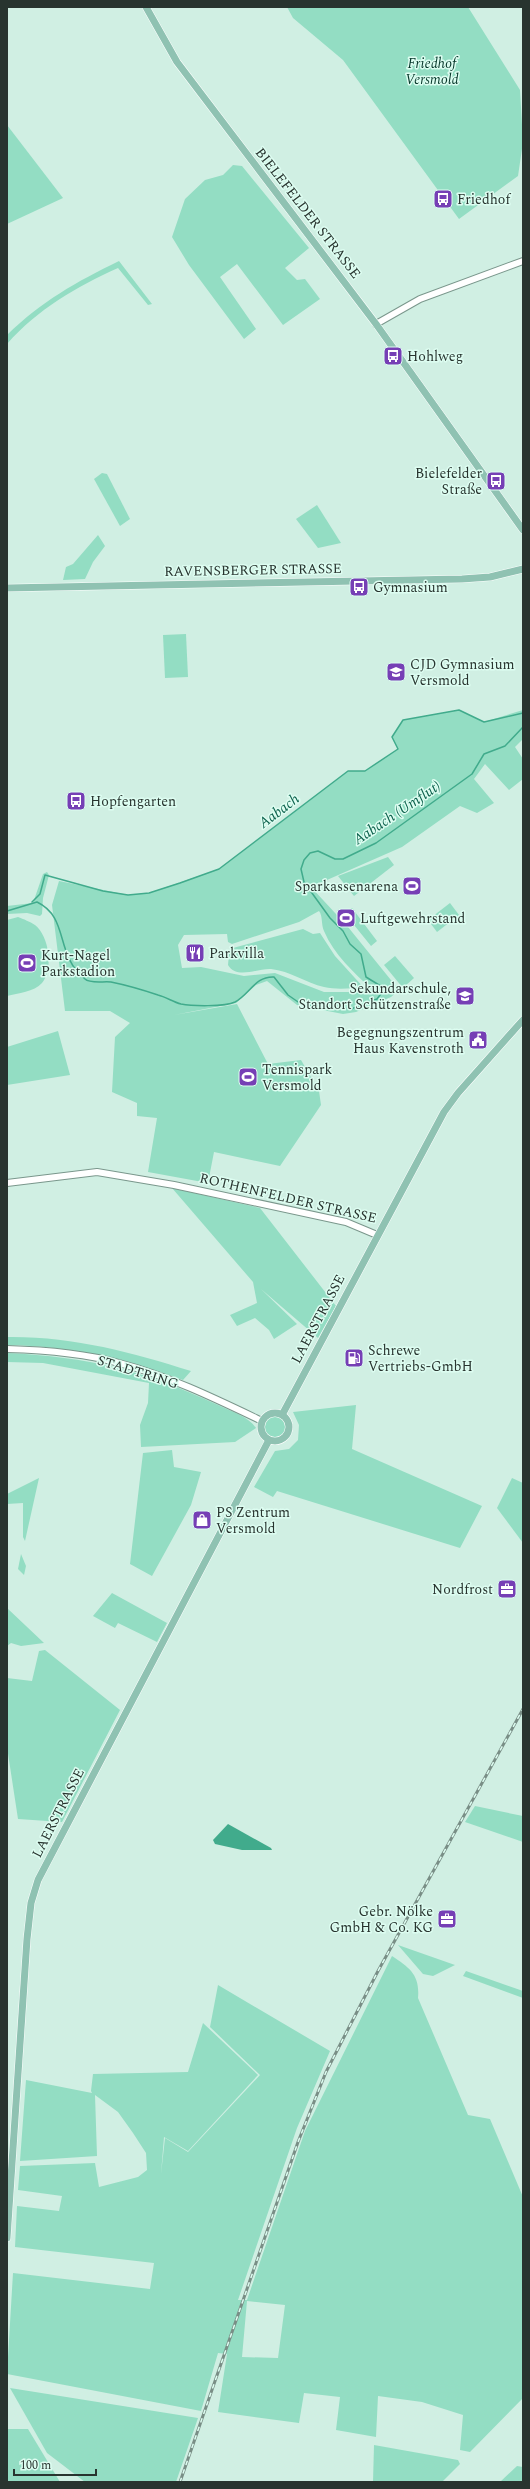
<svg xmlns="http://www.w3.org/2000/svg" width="530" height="2489" font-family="Spectral,serif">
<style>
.green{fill:#93ddc3;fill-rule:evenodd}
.water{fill:#41ab8c}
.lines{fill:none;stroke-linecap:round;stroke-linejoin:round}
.stream{stroke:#41ab8c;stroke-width:1.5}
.minor-casing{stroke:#7a978c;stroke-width:8}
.major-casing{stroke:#fff;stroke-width:8}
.minor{stroke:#fff;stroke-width:6}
.major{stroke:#8fc2b2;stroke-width:7}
.rail-casing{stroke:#798e86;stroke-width:3}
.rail{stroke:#ddfdf1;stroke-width:1.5;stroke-dasharray:4.5;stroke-linecap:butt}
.labels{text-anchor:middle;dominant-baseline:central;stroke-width:3;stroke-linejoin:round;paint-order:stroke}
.park-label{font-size:14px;font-style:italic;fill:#053629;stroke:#ddfdf1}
.poi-label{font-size:14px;fill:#28342f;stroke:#ddfdf1;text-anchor:start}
.street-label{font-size:14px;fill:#28342f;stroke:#ddfdf1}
.water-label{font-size:15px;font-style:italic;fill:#0c614c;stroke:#ddfdf1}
</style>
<rect width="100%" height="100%" fill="#d0efe3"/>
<g class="green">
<path d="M287 7H468L520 90 523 142 518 176 459 219 343 60 293 18Z"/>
<path d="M7 125 63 198 7 224Z"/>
<path d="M233 165 242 166 309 248 285 268 297 280 305 279 320 299 283 325 237 264 220 277 256 329 244 339 189 265 172 237 185 199 205 180 223 175Z"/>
<path d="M119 261 152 304 148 305 118 268C76 287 38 309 7 344V335C42 301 76 282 119 261Z"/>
<path d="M102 473 107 474 130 519 120 526 94 479Z"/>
<path d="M317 505 341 543 318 548 296 519Z"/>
<path d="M98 535 105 546 93 562 85 579 63 580 66 567 73 564Z"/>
<path d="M186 634 188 677 165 678 163 635Z"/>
<path d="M459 710 484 722 523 710V739L515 747 523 759V779L509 790 485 764 474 779 494 803 477 813 460 806 402 847 311 887 348 927 399 990 391 997 356 1012 343 1014 297 1005 267 981 256 985 236 1003 174 1015 237 1004 268 1064 301 1060 319 1091 321 1105 280 1166 214 1152 208 1183 148 1172 157 1118 137 1116V1103L112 1092 115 1037 130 1023 110 1011H65L52 905 59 881 128 895 149 893 219 869 348 771H365L398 749 392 737 403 720ZM319 911C323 916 321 925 324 931 334 955 354 972 371 989L370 992H324L275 973 244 976 201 967 182 968 178 945 184 935 227 934 228 942 232 944 299 922Z"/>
<path d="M388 857 394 865 354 896 338 876Z"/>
<path d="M47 872 49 875 43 898 42 914 40 916 27 913 7 914V906L33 903 43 874Z"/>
<path d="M450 903 459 915 437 932 428 920Z"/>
<path d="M352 908 377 941 371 946 350 920 347 923 341 916Z"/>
<path d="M18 917C23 919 31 922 35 925 49 936 54 969 42 983 34 992 18 993 7 996V920Z"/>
<path d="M303 929 313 934 320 933 335 956 364 988C351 988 336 990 324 987 306 983 290 971 271 969 258 968 237 980 228 965L229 954 233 948Z"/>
<path d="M395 956 414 978 403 988 384 965Z"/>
<path d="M58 1031 70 1075 7 1085V1047Z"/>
<path d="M172 1188 260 1208 336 1306 318 1338 261 1289 297 1324 274 1339 269 1330 255 1318 237 1326 230 1315 257 1303 253 1282Z"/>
<path d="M7 1337C71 1336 131 1352 191 1371L183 1380C121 1359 73 1346 7 1345Z"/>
<path d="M7 1353C89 1357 143 1370 218 1405 230 1411 248 1416 256 1428L235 1442 141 1447 140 1425 148 1403 149 1383 43 1363 7 1362Z"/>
<path d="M356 1405 352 1449 482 1506 460 1548 277 1491 273 1497 254 1487 275 1451 289 1449 298 1440 299 1425 293 1412Z"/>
<circle cx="275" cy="1427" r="12"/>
<path d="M172 1450 174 1467 201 1472 191 1505 152 1576 130 1564 143 1453Z"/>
<path d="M39 1478 25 1541 23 1537V1503L7 1504V1494Z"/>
<path d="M512 1478 523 1483V1543L497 1508Z"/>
<path d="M21 1554 26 1566 24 1575 18 1569Z"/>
<path d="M112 1593 167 1623 157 1642 118 1623 115 1628 93 1616Z"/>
<path d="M7 1608 44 1643 21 1646 11 1643 7 1646Z"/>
<path d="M45 1650 120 1710 62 1822 18 1819 7 1747V1678L32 1681 39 1651Z"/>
<path d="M475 1806 523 1816V1842L465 1822Z"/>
<path d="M398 1945 455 1965 433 1976 423 1974Z"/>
<path d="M392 1956C410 1968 420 1975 418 1998L468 2115 490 2119 523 2197V2398L470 2452 460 2450 463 2415 422 2402 378 2396 376 2437 336 2430 340 2397 304 2393 299 2423 218 2412 227 2354 218 2353 201 2411 7 2374 13 2273 150 2289 154 2263 15 2247 17 2206 59 2211 62 2196 18 2190 20 2166 95 2163 99 2187 138 2177 147 2170 146 2153 133 2133 118 2112 95 2095 97 2156 20 2161 26 2080 92 2093 91 2091 93 2074 188 2072 203 2023 258 2075 188 2151 164 2137 161 2174 165 2138 188 2152 260 2075 210 2027 218 1985 330 2051 297 2128 238 2300H247L305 2131ZM247 2301 285 2305 278 2358 242 2357Z"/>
<path d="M466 1971 523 1991V1998L463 1976Z"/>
<path d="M10 2388 198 2418 176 2482H85L47 2453Z"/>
<path d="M7 2429H28L60 2482 7 2481Z"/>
<path d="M374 2445 458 2460 460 2464 442 2482H373Z"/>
<path d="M517 2466 523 2467V2482H500Z"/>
</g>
<path class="water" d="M228 1824 271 1848 272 1850H242L215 1844 213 1840Z"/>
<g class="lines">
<g class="stream">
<path d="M32 902 40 894 45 875 103 891 128 895 149 893 180 883 219 869 348 771H365L398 749 392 737 403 720 459 710 484 722 523 713"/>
<path d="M7 911 37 902C70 918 54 954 85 979 90 984 104 981 111 982 126 985 143 990 158 995 166 997 173 1002 181 1004 191 1006 225 1007 235 1002 250 994 255 976 274 977L288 995 301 1004 351 1009 377 999 383 991 379 985 366 977 361 954 350 944 343 931 330 918 304 882 301 869 304 860 310 853 318 851 335 859H343L376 843 472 774 484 754 505 746 523 727"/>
</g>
<defs>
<g id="minor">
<path d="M376 324 420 299 523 261"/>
<path d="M7 1183 97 1172 174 1185 346 1222 377 1235"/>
<path d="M7 1349C44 1350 83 1353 119 1363 169 1376 216 1399 262 1421"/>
</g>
<g id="major">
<path d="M146 7 177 62 376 324 523 530"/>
<path d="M7 588 462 579 490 577 523 569"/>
<circle cx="275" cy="1427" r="14"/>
<path d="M282 1415 444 1112 458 1093 523 1020"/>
<path d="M7 2238 27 1939 31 1903 38 1880 269 1440"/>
</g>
</defs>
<use href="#minor" class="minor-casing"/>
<use href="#major" class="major-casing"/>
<use href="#minor" class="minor"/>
<use href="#major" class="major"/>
<defs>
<path id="rail" d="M180 2482 298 2142 326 2072 378 1971 523 1709"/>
</defs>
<use href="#rail" class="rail-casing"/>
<use href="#rail" class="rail"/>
</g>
<defs>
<symbol id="bus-square" viewBox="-11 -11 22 22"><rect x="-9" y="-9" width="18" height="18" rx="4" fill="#763fb5" stroke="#ddfdf1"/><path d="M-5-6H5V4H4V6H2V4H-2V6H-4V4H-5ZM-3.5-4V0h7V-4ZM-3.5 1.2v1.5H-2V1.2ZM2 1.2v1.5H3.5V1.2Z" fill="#fff"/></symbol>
<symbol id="school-square" viewBox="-11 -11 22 22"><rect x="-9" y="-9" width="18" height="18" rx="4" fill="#763fb5" stroke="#ddfdf1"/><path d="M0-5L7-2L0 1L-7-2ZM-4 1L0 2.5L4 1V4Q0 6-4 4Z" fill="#fff"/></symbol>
<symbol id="stadium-square" viewBox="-11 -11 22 22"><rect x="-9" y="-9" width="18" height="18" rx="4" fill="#763fb5" stroke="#ddfdf1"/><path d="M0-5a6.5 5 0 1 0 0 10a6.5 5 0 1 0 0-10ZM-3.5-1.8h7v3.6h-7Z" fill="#fff"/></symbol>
<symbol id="restaurant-square" viewBox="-11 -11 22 22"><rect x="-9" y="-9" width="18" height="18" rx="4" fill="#763fb5" stroke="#ddfdf1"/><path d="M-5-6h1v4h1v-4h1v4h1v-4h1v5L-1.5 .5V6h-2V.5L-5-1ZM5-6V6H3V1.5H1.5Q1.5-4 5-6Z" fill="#fff"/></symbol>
<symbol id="civic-square" viewBox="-11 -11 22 22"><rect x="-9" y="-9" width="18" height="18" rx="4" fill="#763fb5" stroke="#ddfdf1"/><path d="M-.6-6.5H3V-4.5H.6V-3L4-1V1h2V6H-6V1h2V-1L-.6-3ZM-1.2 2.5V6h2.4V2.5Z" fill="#fff"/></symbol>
<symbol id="fuel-square" viewBox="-11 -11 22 22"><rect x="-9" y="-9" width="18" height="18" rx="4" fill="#763fb5" stroke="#ddfdf1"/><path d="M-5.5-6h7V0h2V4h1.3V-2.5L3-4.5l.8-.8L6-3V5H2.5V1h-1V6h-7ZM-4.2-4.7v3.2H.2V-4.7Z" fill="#fff"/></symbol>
<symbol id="shop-square" viewBox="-11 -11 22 22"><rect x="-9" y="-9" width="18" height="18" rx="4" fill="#763fb5" stroke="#ddfdf1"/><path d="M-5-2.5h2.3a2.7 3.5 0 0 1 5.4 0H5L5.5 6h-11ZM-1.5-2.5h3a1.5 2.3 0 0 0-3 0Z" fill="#fff"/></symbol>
<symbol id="office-square" viewBox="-11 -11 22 22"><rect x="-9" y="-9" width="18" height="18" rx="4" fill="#763fb5" stroke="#ddfdf1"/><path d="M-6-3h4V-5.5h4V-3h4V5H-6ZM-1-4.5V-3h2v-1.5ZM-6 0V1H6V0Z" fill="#fff"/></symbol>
</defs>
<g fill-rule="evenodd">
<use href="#bus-square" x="432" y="188" width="22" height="22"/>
<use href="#bus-square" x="382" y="345" width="22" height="22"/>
<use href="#bus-square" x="485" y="470" width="22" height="22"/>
<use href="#bus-square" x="348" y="576" width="22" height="22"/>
<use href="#school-square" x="385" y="661" width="22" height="22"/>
<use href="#bus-square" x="65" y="790" width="22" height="22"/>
<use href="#stadium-square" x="401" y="875" width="22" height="22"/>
<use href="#stadium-square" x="335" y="907" width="22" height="22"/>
<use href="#restaurant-square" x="184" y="942" width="22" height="22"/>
<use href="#stadium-square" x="16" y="952" width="22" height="22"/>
<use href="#school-square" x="454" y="985" width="22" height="22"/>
<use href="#civic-square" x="467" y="1029" width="22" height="22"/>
<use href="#stadium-square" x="237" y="1066" width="22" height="22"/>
<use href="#fuel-square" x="343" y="1347" width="22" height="22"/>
<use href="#shop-square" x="191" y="1509" width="22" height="22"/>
<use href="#office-square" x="496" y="1578" width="22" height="22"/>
<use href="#office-square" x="436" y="1908" width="22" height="22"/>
</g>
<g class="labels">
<g class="park-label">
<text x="432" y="63">Friedhof<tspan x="432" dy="16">Versmold</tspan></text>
</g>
<g class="poi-label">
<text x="457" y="199">Friedhof</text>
<text x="407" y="356">Hohlweg</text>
<text x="482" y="473" text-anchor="end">Bielefelder<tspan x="482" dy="16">Straße</tspan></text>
<text x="373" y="587">Gymnasium</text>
<text x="410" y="664">CJD Gymnasium<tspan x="410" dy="16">Versmold</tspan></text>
<text x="90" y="801">Hopfengarten</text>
<text x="398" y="886" text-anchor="end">Sparkassenarena</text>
<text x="360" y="918">Luftgewehrstand</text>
<text x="209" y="953">Parkvilla</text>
<text x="41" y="955">Kurt-Nagel<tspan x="41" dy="16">Parkstadion</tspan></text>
<text x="451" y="988" text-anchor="end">Sekundarschule,<tspan x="451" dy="16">Standort Schützenstraße</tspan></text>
<text x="464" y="1032" text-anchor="end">Begegnungszentrum<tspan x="464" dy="16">Haus Kavenstroth</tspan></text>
<text x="262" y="1069">Tennispark<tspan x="262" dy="16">Versmold</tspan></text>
<text x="368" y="1350">Schrewe<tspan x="368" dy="16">Vertriebs-GmbH</tspan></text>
<text x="216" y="1512">PS Zentrum<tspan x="216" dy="16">Versmold</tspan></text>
<text x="493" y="1589" text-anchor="end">Nordfrost</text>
<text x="433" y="1911" text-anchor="end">Gebr. Nölke<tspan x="433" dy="16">GmbH &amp; Co. KG</tspan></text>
</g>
<g class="street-label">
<text transform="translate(308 213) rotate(52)">BIELEFELDER STRASSE</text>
<text transform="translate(253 570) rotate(-1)">RAVENSBERGER STRASSE</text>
<text transform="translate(288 1198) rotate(13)">ROTHENFELDER STRASSE</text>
<text transform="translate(318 1319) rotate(-62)">LAERSTRASSE</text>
<text transform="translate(138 1372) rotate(17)">STADTRING</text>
<text transform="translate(58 1813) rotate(-63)">LAERSTRASSE</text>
</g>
<g class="water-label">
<text transform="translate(279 811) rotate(-37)">Aabach</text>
<text transform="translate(397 813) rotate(-34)">Aabach (Umflut)</text>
</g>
</g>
<rect width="530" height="2489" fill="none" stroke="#28342f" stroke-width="16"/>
<path d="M14 2469v6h82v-6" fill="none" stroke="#28342f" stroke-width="2"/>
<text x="20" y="2469" font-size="12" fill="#28342f" stroke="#ddfdf1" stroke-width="3" paint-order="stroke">100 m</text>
</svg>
